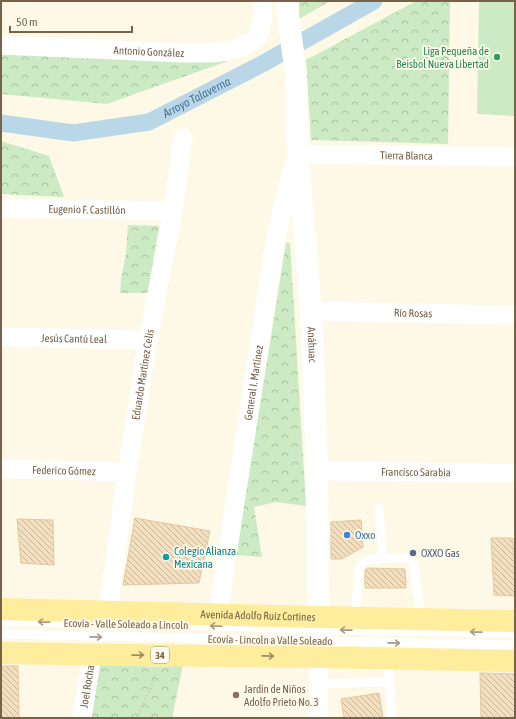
<svg xmlns="http://www.w3.org/2000/svg" width="516" height="719" font-family="'Asap Condensed',sans-serif">
<style>
.park{fill:url(#park-crowns)}
.garden{fill:#ccebc4}
.lines{fill:none;stroke-linecap:round;stroke-linejoin:round}
.canal{stroke:#b9d7e7;stroke-width:17}
.building{fill:url(#building-back-hatch);stroke:#e6c89d}
.path{stroke:#d8c19f;stroke-width:2.5;stroke-dasharray:1 3;stroke-linecap:butt}
.lane{stroke:#fff;stroke-width:9}
.street{stroke:#fff;stroke-width:19}
.secondary{stroke:#fff;stroke-width:22}
.primary{stroke:#fded9d;stroke-width:22}
.oneway{stroke:#a79a89}
.oneway2{stroke:#9f8c63}
.leisure-dot{fill:#2e9e5b;stroke:#fffced;stroke-width:1.5}
.shop-dot{fill:#3f7fe0;stroke:#fffced;stroke-width:1.5}
.service-dot{fill:#5c6f8a;stroke:#fffced;stroke-width:1.5}
.culture-dot{fill:#0f9aa8;stroke:#fffced;stroke-width:1.5}
.education-dot{fill:#8d6e63;stroke:#fffced;stroke-width:1.5}
.labels{text-anchor:middle;dominant-baseline:central;stroke-width:3.5;stroke-linejoin:round;paint-order:stroke}
.shield{fill:#fffced;stroke:#a0917b;stroke-width:1}
.shield-label{font-size:10px;font-weight:bold;fill:#77634a}
.street-label{font-size:11px;fill:#77634a;stroke:#fffced}
.leisure-label{font-size:11px;fill:#27864d;stroke:#fffced;text-anchor:end}
.shop-label{font-size:11px;fill:#366cbe;stroke:#fffced;text-anchor:start}
.culture-label{font-size:11px;fill:#0d838f;stroke:#fffced;text-anchor:start}
.service-label{font-size:11px;fill:#4e5e75;stroke:#fffced;text-anchor:start}
.education-label{font-size:11px;fill:#785e54;stroke:#fffced;text-anchor:start}
.water-label{font-size:12px;font-style:italic;fill:#457693;stroke:#fffced}
</style>
<defs>
<pattern id="park-crowns" width="20" height="18" patternUnits="userSpaceOnUse"><rect width="20" height="18" fill="#ccebc4"/><path d="M2 6a3 3 0 1 1 6 0M12 15a3 3 0 1 1 6 0" fill="none" stroke="#aac2a1"/></pattern>
<pattern id="building-back-hatch" width="6" height="6" patternUnits="userSpaceOnUse"><rect width="6" height="6" fill="#f3debd"/><path d="M-1 5l2 2M0 0l6 6M5-1l2 2" fill="none" stroke="#cab89c"/></pattern>
</defs>
<rect width="100%" height="100%" fill="#fdf9e6"/>
<g class="park">
<path d="M299 1H330L299 19Z"/>
<path d="M416 1H450L448 144 311 140 306 60Z"/>
<path d="M1 51 114 55 228 61 107 104 1 94Z"/>
<path d="M1 141 49 156 64 197 1 194Z"/>
<path d="M128 225 159 226 148 293H120L121 280 126 253Z"/>
<path d="M286 243H290L306 506 276 502 254 507 262 557 236 555Z"/>
<path d="M100 658 150 667 183 665 172 718H91Z"/>
</g>
<path class="garden" d="M479 1H515V116L477 114Z"/>
<g class="lines">
<path class="canal" id="s1" d="M1 123 73 133 149 122 262 64 374 1"/>
</g>
<g class="building">
<path d="M135 518 210 531 199 583 123 585Z"/>
<path d="M17 519 53 520 54 565 21 563Z"/>
<path d="M361 520 363 547 342 559H331V522Z"/>
<path d="M491 538H513L515 596 494 595Z"/>
<path d="M367 568 405 569 406 588H365V570Z"/>
<path d="M1 666H18L19 718H1Z"/>
<path d="M480 673 515 674V718H481Z"/>
<path d="M379 693 383 717 374 718H344L341 699Z"/>
</g>
<g class="lines">
<path class="path" d="M137 718 154 681V674"/>
<g class="lane">
<path d="M379 508 383 559"/>
<path d="M355 618 359 568 366 561 372 559 405 558 411 560 414 564 421 619"/>
<path d="M1 621 217 626 318 630 515 633"/>
<path d="M1 634 515 645"/>
<path d="M388 658 392 718"/>
<path d="M318 684 389 682"/>
</g>
<g class="street">
<path id="s2" d="M1 45 182 53C203 53 227 55 246 44 248 43 252 42 254 40 263 31 263 12 262 1"/>
<path id="s3" d="M1 208 173 211"/>
<path id="s4" d="M311 311 515 315"/>
<path id="s5" d="M1 337 148 340"/>
<path id="s6" d="M1 469 127 472"/>
<path id="s7" d="M317 471 515 473"/>
<path id="s8" d="M108 611 127 472 148 340 173 211 183 138"/>
<path id="s9" d="M218 614 275 242 289 182 298 154 515 157"/>
<path id="s10" d="M82 718 92 655"/>
<path d="M318 718 319 657"/>
</g>
<path class="secondary" id="s11" d="M286 1 296 74 298 154 311 311 317 471 319 657"/>
<g class="primary">
<path id="s12" d="M1 609 318 617 515 621"/>
<path d="M1 653 128 655 319 657 515 661"/>
</g>
</g>
<defs><path id="oneway-shaft" d="M-6 0H5M1.5-3L5.5 0L1.5 3" fill="none" stroke-width="1.6" stroke-linecap="round" stroke-linejoin="round"/></defs>
<g class="oneway">
<use href="#oneway-shaft" transform="translate(44 622) rotate(-179)"/>
<use href="#oneway-shaft" transform="translate(216 626) rotate(-178)"/>
<use href="#oneway-shaft" transform="translate(346 630) rotate(-179)"/>
<use href="#oneway-shaft" transform="translate(476 632) rotate(-179)"/>
<use href="#oneway-shaft" transform="translate(96 637) rotate(1)"/>
<use href="#oneway-shaft" transform="translate(394 643) rotate(1)"/>
</g>
<g class="oneway2">
<use href="#oneway-shaft" transform="translate(138 655) rotate(-1)"/>
<use href="#oneway-shaft" transform="translate(268 656) rotate(1)"/>
</g>
<circle class="leisure-dot" cx="497" cy="57" r="4"/>
<circle class="shop-dot" cx="347" cy="535" r="4"/>
<circle class="service-dot" cx="413" cy="553" r="4"/>
<circle class="culture-dot" cx="166" cy="557" r="4"/>
<circle class="education-dot" cx="236" cy="695" r="4"/>
<g class="labels">
<rect class="shield" x="151" y="647" width="18" height="16" rx="3"/>
<g class="shield-label">
<text x="160" y="655">34</text>
</g>
<g class="street-label">
<text stroke="none"><textPath href="#s2" startOffset="148">Antonio González</textPath></text>
<text stroke="none"><textPath href="#s9" startOffset="576">Tierra Blanca</textPath></text>
<text stroke="none"><textPath href="#s3" startOffset="86">Eugenio F. Castillón</textPath></text>
<text stroke="none"><textPath href="#s4" startOffset="102">Río Rosas</textPath></text>
<text stroke="none"><textPath href="#s5" startOffset="73">Jesús Cantú Leal</textPath></text>
<text stroke="none"><textPath href="#s11" startOffset="345">Anáhuac</textPath></text>
<text stroke="none"><textPath href="#s8" startOffset="239">Eduardo Martínez Celis</textPath></text>
<text stroke="none"><textPath href="#s9" startOffset="234">General I. Martínez</textPath></text>
<text stroke="none"><textPath href="#s6" startOffset="63">Federico Gómez</textPath></text>
<text stroke="none"><textPath href="#s7" startOffset="99">Francisco Sarabia</textPath></text>
<text stroke="none"><textPath href="#s12" startOffset="257">Avenida Adolfo Ruíz Cortines</textPath></text>
<text transform="translate(126 624) rotate(1)">Ecovía - Valle Soleado a Lincoln</text>
<text transform="translate(270 640) rotate(1)">Ecovía - Lincoln a Valle Soleado</text>
<text stroke="none"><textPath href="#s10" startOffset="32">Joel Rocha</textPath></text>
</g>
<g class="leisure-label">
<text x="489" y="51">Liga Pequeña de<tspan x="489" dy="13">Beisbol Nueva Libertad</tspan></text>
</g>
<g class="shop-label">
<text x="355" y="535">Oxxo</text>
</g>
<g class="culture-label">
<text x="174" y="551">Colegio Alianza<tspan x="174" dy="13">Mexicana</tspan></text>
</g>
<g class="service-label">
<text x="421" y="553">OXXO Gas</text>
</g>
<g class="education-label">
<text x="244" y="689">Jardín de Niños<tspan x="244" dy="13">Adolfo Prieto No. 3</tspan></text>
</g>
<g class="water-label">
<text stroke="none"><textPath href="#s1" startOffset="203">Arroyo Talaverna</textPath></text>
</g>
</g>
<rect width="516" height="719" fill="none" stroke="#77634a" stroke-width="4"/>
<path d="M10 26v6h122v-6" fill="none" stroke="#77634a" stroke-width="2"/>
<text x="16" y="26" font-size="12" fill="#77634a" stroke="#fffced" stroke-width="3" paint-order="stroke">50 m</text>
</svg>
